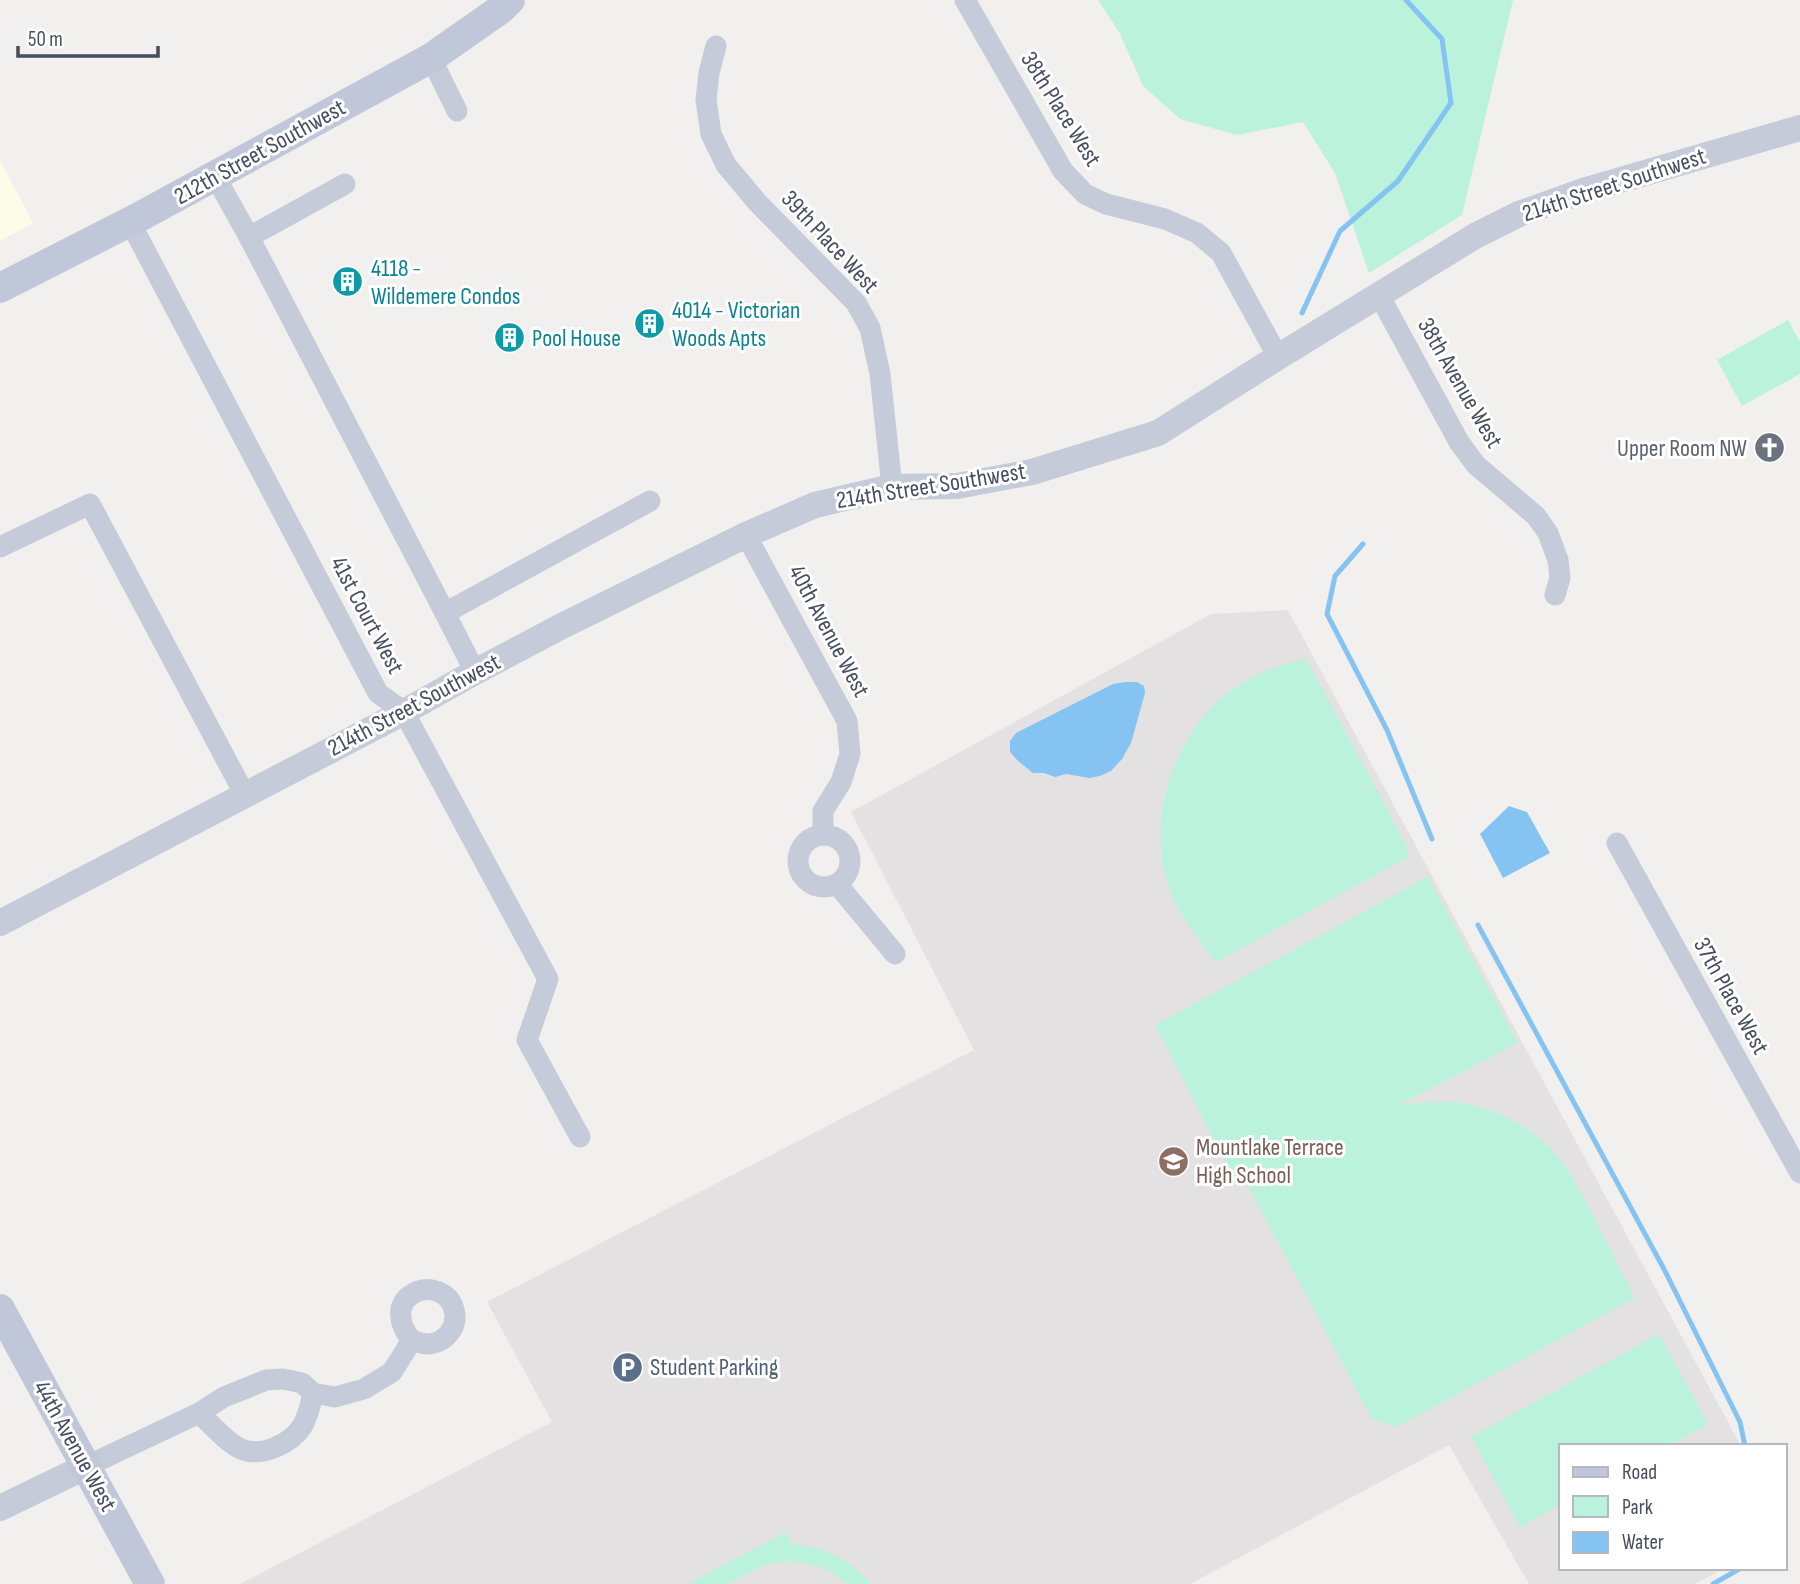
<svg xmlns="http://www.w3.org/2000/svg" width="1800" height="1584" font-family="'Sofia Sans Condensed',sans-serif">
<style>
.commercial{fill:#fdfce8}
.education{fill:#e3e1e1}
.green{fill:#bbf2dc}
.water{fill:#85c4f2}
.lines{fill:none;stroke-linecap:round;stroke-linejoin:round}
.stream{stroke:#85c4f2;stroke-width:5}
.minor{stroke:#c5cbd8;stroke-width:21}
.tertiary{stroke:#c5cbd8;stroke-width:26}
.secondary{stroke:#c0c7d9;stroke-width:30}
.labels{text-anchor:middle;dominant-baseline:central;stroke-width:6;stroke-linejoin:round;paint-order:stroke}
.street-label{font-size:24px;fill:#464d5e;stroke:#fff}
.culture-label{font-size:24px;fill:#0d838f;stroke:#fff;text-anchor:start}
.worship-label{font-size:24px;fill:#5b616d;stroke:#fff;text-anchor:end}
.education-label{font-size:24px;fill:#785e54;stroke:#fff;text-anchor:start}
.service-label{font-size:24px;fill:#4e5e75;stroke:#fff;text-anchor:start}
</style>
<rect width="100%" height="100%" fill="#f2f0ef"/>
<path class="commercial" d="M0 160 33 223 0 241Z"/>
<path class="education" d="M1288 610 1741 1446H1560V1568H1725L1695 1584H1529L1449 1445 1190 1584H240L552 1422 487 1302 974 1050 851 812 1211 614Z"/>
<g class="green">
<path d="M1098 0H1513L1462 215 1369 273 1335 173 1303 122 1237 135 1180 119 1143 86 1119 32Z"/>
<path d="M1788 320 1800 342V374L1742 406 1717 360Z"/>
<path d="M1306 659 1409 850 1407 858 1216 962C1196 936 1176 912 1166 880 1161 867 1162 851 1161 838 1160 808 1166 782 1179 755 1205 701 1247 671 1306 659Z"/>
<path d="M1428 877 1518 1043 1399 1105C1417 1103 1434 1101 1452 1102 1493 1105 1537 1129 1562 1162 1576 1181 1586 1201 1596 1222 1609 1247 1622 1273 1635 1298L1397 1427 1372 1419 1247 1184 1239 1188 1155 1025Z"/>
<path d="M1659 1334 1708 1424 1668 1446H1560V1505L1520 1527 1471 1437Z"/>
<path d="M785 1532 792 1544C824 1547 850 1558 871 1584H847L834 1574 821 1567 792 1561 778 1562 763 1566 726 1584H689Z"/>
</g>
<g class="water">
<path d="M1126 682H1137L1144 686 1145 693 1131 743 1122 759 1111 771 1100 776 1089 778 1066 774 1055 777 1044 773H1033L1018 761 1010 752V741L1016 733 1113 684Z"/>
<path d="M1509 806 1527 812 1550 853 1503 878 1480 834Z"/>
</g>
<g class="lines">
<g class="stream">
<path d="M1302 313 1340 231 1398 181 1451 103 1442 39 1406 0"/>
<path d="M1363 544 1335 576 1327 614 1387 730 1432 839"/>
<path d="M1478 925 1665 1271 1740 1422 1745 1446"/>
<path d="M1713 1584 1741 1568"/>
</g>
<g class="minor">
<path d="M965 0 1063 171 1085 194 1106 204 1165 219 1197 233 1221 253 1278 357"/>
<path d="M716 46 709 73 706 100 711 134 726 165 757 202 856 303 870 328 880 374 892 487"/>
<path d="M431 58 457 111"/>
<path d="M215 176 249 237 445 613 650 501"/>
<path d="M130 222 378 693 404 712 548 979 527 1040 580 1137"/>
<path d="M249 237 345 184"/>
<path d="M1379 295 1459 442 1476 465 1536 516 1548 533 1558 560 1560 578 1555 595"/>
<path d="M746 535 847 721 850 754 841 782 823 811V835"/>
<path d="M0 547 90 504 245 795"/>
<path d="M445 613 475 672"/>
<circle cx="824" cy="861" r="26"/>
<path d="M1617 843 1800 1173"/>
<path d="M837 884 895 954"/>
<path d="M199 1413C210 1423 227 1443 241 1449 262 1458 292 1443 303 1425 308 1415 311 1404 313 1393"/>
<path d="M87 1466 199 1413 224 1397 266 1380 283 1379 302 1383 313 1393 335 1397 364 1389 392 1372 412 1340C399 1326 394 1304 414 1293 429 1285 450 1292 454 1310 459 1327 445 1343 428 1344 422 1344 417 1342 412 1340"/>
</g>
<g class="tertiary">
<path d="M0 923 404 712 475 672 560 627 746 535 815 505 892 487 957 486 1032 472 1158 433 1278 357 1475 236 1519 214 1583 191 1800 128"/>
<path d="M0 1508 87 1466"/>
</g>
<g class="secondary">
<path d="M0 288 141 216 431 58 501 9 510 0"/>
<path d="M0 1309 150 1584"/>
</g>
</g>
<defs>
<symbol id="building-disc" viewBox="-11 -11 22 22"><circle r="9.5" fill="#0f9aa8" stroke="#fff"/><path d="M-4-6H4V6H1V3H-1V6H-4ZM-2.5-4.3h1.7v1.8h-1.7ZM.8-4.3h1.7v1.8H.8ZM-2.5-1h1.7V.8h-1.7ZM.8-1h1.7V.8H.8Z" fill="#fff"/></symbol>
<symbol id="church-disc" viewBox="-11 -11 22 22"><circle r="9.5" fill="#6b7280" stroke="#fff"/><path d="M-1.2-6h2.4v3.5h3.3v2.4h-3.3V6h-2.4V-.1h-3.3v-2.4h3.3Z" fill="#fff"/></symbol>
<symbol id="school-disc" viewBox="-11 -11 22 22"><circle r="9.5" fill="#8d6e63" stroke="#fff"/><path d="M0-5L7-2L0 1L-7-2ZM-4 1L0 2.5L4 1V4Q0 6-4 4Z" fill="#fff"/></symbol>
<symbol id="parking-disc" viewBox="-11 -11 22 22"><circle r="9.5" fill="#5c6f8a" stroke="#fff"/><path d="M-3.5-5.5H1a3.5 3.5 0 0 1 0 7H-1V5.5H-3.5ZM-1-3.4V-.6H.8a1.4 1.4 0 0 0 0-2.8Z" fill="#fff"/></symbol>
</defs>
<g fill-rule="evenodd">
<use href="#building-disc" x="330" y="264" width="35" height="35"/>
<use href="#building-disc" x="632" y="306" width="35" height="35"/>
<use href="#building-disc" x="492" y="320" width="35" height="35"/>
<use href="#church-disc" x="1752" y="430" width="35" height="35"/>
<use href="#school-disc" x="1156" y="1144" width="35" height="35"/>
<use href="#parking-disc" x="610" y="1350" width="35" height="35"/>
</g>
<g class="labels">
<g class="street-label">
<text transform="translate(1061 109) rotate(58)">38th Place West</text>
<text transform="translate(260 152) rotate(-29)">212th Street Southwest</text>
<text transform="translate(1614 185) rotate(-18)">214th Street Southwest</text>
<text transform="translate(830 242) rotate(47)">39th Place West</text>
<text transform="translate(1460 383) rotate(60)">38th Avenue West</text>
<text transform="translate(931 486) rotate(-9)">214th Street Southwest</text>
<text transform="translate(367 615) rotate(62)">41st Court West</text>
<text transform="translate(829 631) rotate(62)">40th Avenue West</text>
<text transform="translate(414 705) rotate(-28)">214th Street Southwest</text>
<text transform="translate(1731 996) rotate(61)">37th Place West</text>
<text transform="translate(75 1446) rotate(61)">44th Avenue West</text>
</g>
<g class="culture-label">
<text x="371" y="268">4118 -<tspan x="371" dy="28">Wildemere Condos</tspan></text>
<text x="672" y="310">4014 - Victorian<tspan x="672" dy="28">Woods Apts</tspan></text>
<text x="532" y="338">Pool House</text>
</g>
<g class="worship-label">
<text x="1747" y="448">Upper Room NW</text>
</g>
<g class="education-label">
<text x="1196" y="1147">Mountlake Terrace<tspan x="1196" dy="28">High School</tspan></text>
</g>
<g class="service-label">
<text x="650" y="1367">Student Parking</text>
</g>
</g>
<rect x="1559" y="1444" width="228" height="126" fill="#ffffff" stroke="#b5b8bf" stroke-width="2"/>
<rect x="1573" y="1467" width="35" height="10" fill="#c0c7d9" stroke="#b5b8bf" stroke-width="2"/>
<text x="1622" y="1479" font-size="21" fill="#464d5e">Road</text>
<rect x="1573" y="1496" width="35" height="21" fill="#bbf2dc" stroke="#b5b8bf" stroke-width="2"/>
<text x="1622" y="1514" font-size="21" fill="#464d5e">Park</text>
<rect x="1573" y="1532" width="35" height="21" fill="#85c4f2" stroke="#b5b8bf" stroke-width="2"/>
<text x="1622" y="1549" font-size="21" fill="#464d5e">Water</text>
<path d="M18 46v10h140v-10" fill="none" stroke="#464d5e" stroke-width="3.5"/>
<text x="28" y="46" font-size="21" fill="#464d5e" stroke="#ffffff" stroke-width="5" paint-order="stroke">50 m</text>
</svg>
